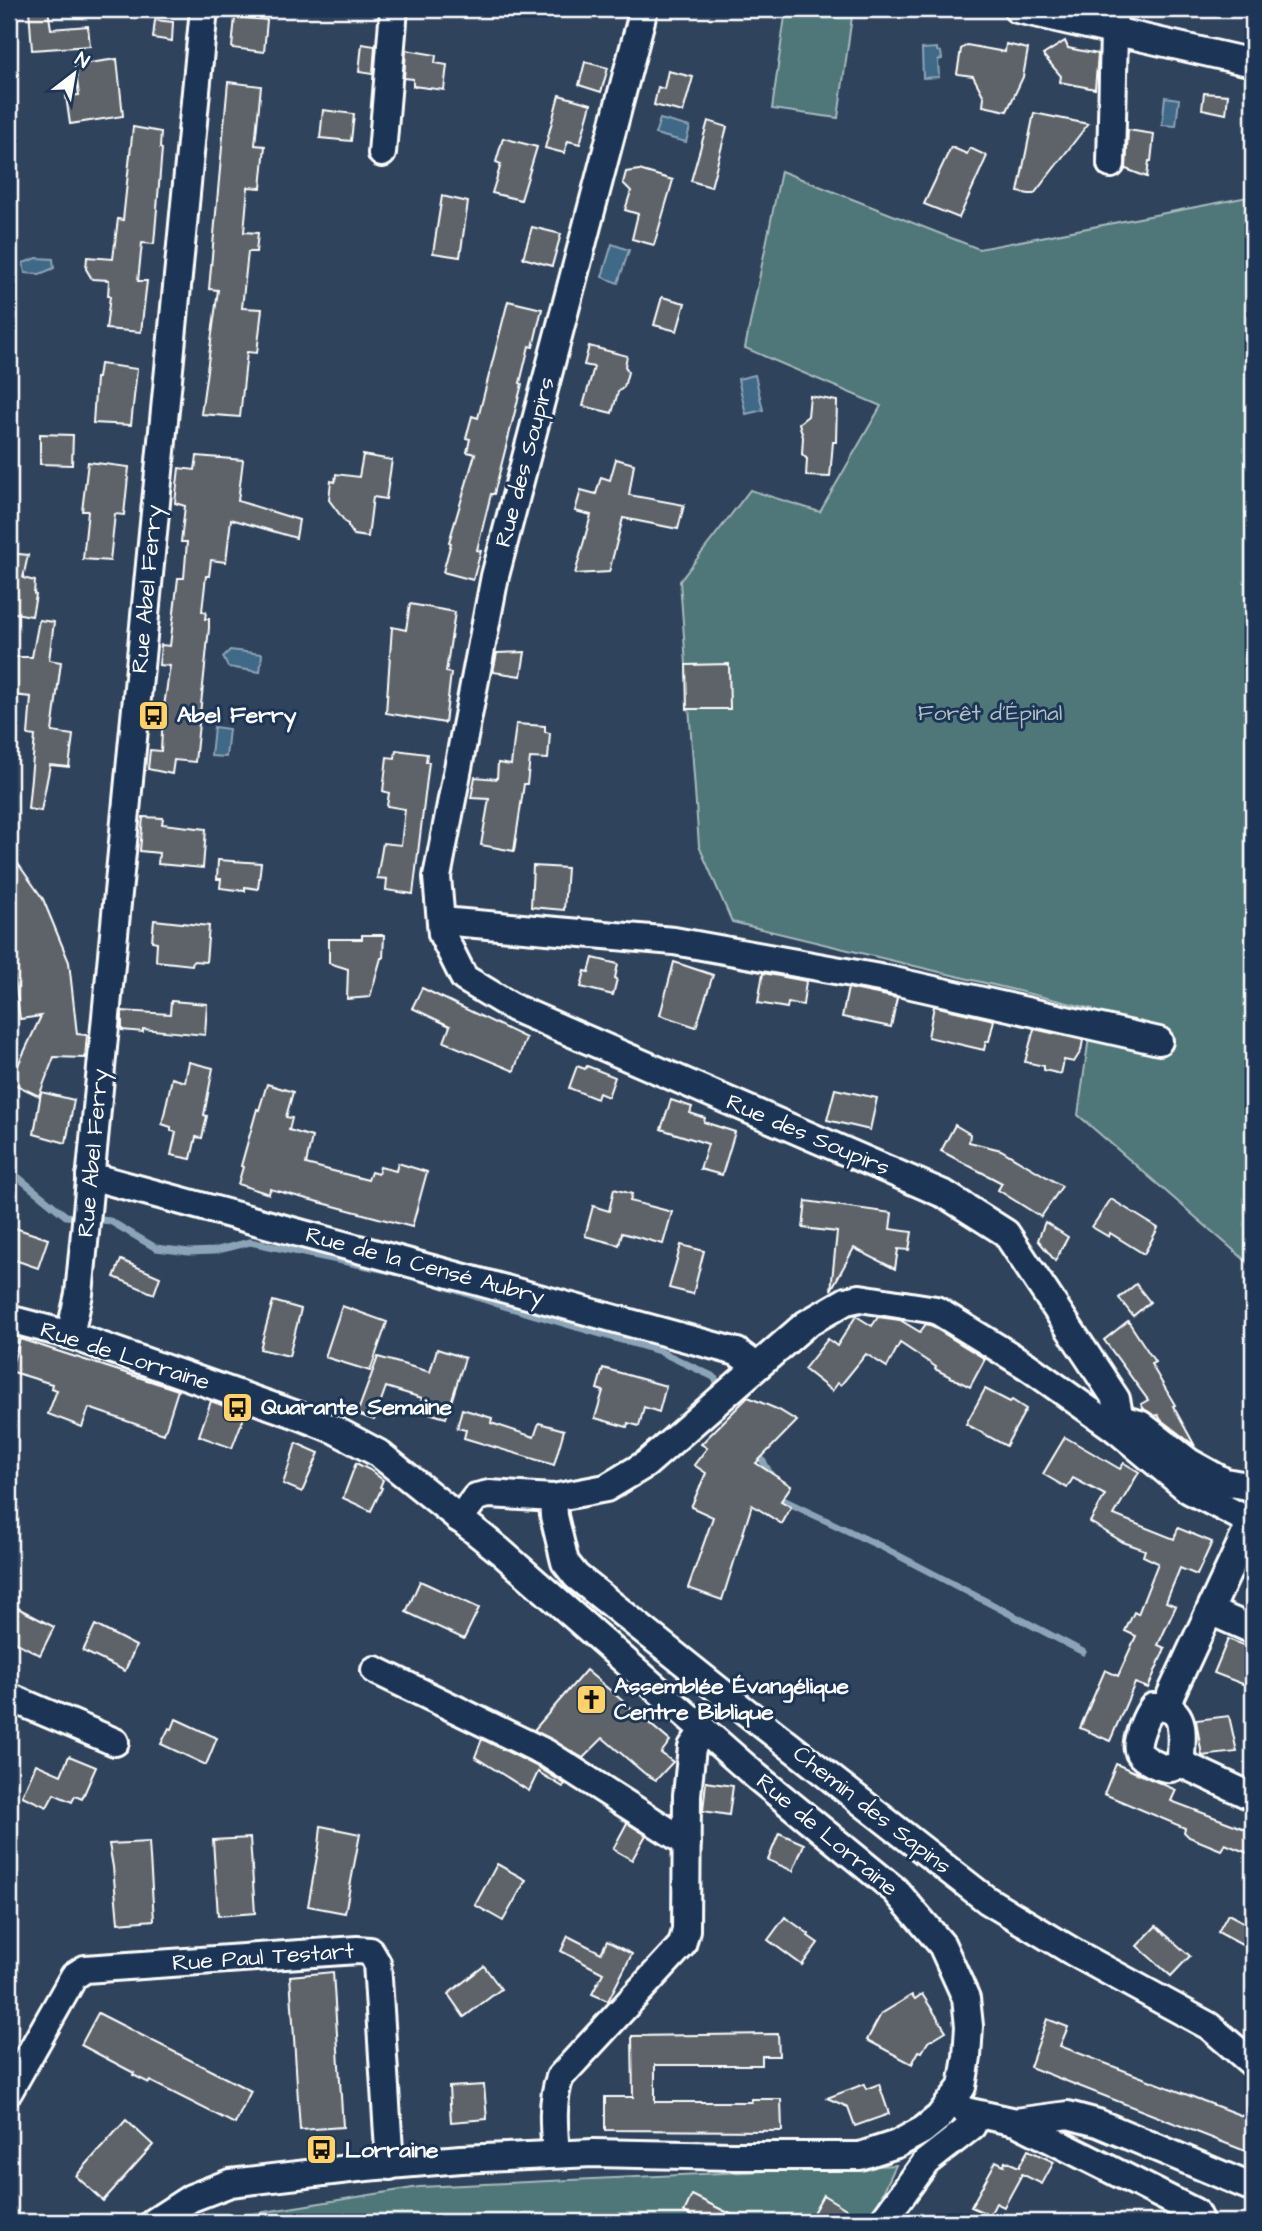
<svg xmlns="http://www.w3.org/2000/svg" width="1262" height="2231" font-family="'Architects Daughter',sans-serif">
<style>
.green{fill:#4f7679;stroke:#a7babc;stroke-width:2}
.water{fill:#406787;stroke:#8ca4b7;stroke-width:2}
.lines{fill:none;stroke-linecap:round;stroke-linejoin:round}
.stream{stroke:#8ca4b7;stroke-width:7}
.building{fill:#5d6469;stroke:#fff;stroke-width:2}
.minor-casing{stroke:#fff;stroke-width:32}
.minor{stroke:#1d3557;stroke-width:26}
.labels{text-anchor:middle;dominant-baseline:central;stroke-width:6;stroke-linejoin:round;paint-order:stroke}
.street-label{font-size:23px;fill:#fff;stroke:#1d3557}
.park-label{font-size:23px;fill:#b0c1c3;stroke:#1d3557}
.poi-label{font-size:23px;font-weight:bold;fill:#fff;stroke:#1d3557;text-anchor:start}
</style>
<rect width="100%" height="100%" fill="#30435c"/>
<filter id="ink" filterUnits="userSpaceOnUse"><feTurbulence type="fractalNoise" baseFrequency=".0143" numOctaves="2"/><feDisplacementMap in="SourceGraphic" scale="14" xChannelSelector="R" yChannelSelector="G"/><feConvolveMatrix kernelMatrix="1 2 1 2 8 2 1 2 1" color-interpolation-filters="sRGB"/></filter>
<g filter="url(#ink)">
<g class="green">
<path d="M786 9H853L838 118 772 109Z"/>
<path d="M781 171 979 249 1253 196V1267L1078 1115 1093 1009 732 922 699 846 680 581 750 490 820 512 881 406 745 348Z"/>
<path d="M896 2165 873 2214 867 2222H219L252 2214 419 2187Z"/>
</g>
<g class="water">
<path d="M937 48V51L941 52 942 59 938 60 939 77 923 78 922 49Z"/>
<path d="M1165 97 1179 99 1176 126 1162 125Z"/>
<path d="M660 119 690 127 686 142 655 134Z"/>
<path d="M612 244 629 250 618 283 602 277Z"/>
<path d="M37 258 53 259 54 268 40 274 25 273 23 263Z"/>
<path d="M755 375 763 410 746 414 738 379Z"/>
<path d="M230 650 262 654 260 672 228 667 223 657Z"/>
<path d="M214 727 229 729 226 757 211 756Z"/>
</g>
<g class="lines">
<g class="stream">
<path d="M9 1173 19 1178 66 1216 110 1221 156 1248 189 1252 214 1251 250 1242 396 1272"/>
<path d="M438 1284 504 1306 659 1351 714 1377 721 1389"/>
<path d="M757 1451 772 1477"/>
<path d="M779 1491 785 1501 882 1547 1083 1652"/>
</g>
</g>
<g class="building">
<path d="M29 9H48L51 29 88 26 90 46 32 50Z"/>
<path d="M235 17 267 20 264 52 232 48Z"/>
<path d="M155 20 173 22 172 41 153 38Z"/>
<path d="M1065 41 1068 48 1098 54 1095 89 1060 82 1061 76 1043 55Z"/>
<path d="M362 44 375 46 373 74 359 72Z"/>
<path d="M1006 44 1028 49 1023 77 1007 111 983 106 984 97 973 76 957 74 961 49 967 45 1005 52Z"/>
<path d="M406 50 436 55 435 63 447 65 444 90 413 86V79L404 78Z"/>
<path d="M117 59 123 116 70 124 66 96 79 95 75 65Z"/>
<path d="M585 62 608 68 601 92 579 85Z"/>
<path d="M668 71 693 77 683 112 654 105 658 87 664 89Z"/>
<path d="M228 82 261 86 255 145 265 146 261 188 248 187 244 232 258 233 256 252H248L242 308 262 309 257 353 247 352 240 417 201 414 218 290 209 289Z"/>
<path d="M1204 93 1228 95 1226 114 1202 109Z"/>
<path d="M559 95 591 104 580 144 568 141 564 153 545 148Z"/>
<path d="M323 110 354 114 351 141 320 138Z"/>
<path d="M1034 113 1088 124 1034 194H1029L1018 192Z"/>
<path d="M708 121 727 127 711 187 691 181Z"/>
<path d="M133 127 161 132 160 148 162 149 154 244 142 243 138 281H147L141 332 106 329 110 296H108L109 280 92 279 86 269 87 257 113 259 118 219 123 220Z"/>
<path d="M1128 130 1154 134 1151 161H1149L1147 177 1126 169Z"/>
<path d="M503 138 537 147 521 200 492 193 501 164 496 162Z"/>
<path d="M951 147 967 154 970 148 987 156 959 218 924 204Z"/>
<path d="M639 170 673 180 654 245 632 239 638 214 625 210 631 191 623 183 626 172Z"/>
<path d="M442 196 468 202 460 257 433 253Z"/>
<path d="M532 227 561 234 552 266 523 258Z"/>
<path d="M662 297 685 303 677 331 654 325Z"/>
<path d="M508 301 542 309 533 347 529 346 520 383 522 384 494 494H491L477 550 481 551 473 580 443 572 451 543 449 542 475 454 467 452 470 439 466 438 472 416 478 418Z"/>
<path d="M589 346 627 356 625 366 628 372 624 387 618 392 612 413 583 406 594 367 584 365Z"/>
<path d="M100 364 137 369 131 425 93 423 96 378H98Z"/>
<path d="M810 396 837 401 836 442H833L830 477 806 476 807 459 802 454 803 437 799 423 808 416Z"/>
<path d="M40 434 73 435 72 465 40 464Z"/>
<path d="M363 455 392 460 386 499 373 497 368 537 354 535 348 526V524L346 523 329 500 331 481 335 482 336 474 359 477Z"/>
<path d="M197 456 243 460 238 501 299 520 296 538 231 519 226 562 211 560 209 576H206L202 611 206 612 205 619H209V628L195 762 174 760 172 774 148 769 150 750 161 751 163 713 170 666 159 665 161 645 170 646 178 578H184L187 542H181L185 506 175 503 179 468 195 470Z"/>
<path d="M616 459 634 464 629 495 684 505 678 529 623 518 609 572 575 574 591 515 575 511 581 490 596 494 601 477 610 480Z"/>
<path d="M88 462 129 467 124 515 115 514 110 561 83 559 88 511H82Z"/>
<path d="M9 553 28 555 23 578 35 581 34 594 36 595 32 616 9 612Z"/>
<path d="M410 604 455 612 446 672 451 673 445 723 386 713 392 627 406 630Z"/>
<path d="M39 620 54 622 49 660 61 662 52 732 73 735 69 767 50 765 41 811 28 809 35 736 28 735 31 697 13 695V692L9 691V657H32Z"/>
<path d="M525 652 521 676 493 672 497 653Z"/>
<path d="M729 664 730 709H687L686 665Z"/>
<path d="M516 724 545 726V732L550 733 548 759 530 758 527 784H524L514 851 481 845 489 799 471 798 475 777 497 779 498 763 511 765Z"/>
<path d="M396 750 427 754 426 762H429L413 894 386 890 387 879 377 878 383 843 401 845 405 809 387 806 389 793 383 791 387 757 395 758Z"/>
<path d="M143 817 163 818 162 824 206 829 203 868 158 864 159 853 140 851Z"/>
<path d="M9 851 43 899 69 962 77 1034 87 1035 85 1058 54 1057 39 1096 10 1082 41 1016 20 1019 14 973 9 961Z"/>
<path d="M218 860 261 863 258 889 245 887V891L220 888 221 879H217Z"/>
<path d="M533 866 567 868 564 910 531 907Z"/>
<path d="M154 920 209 926 206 962 193 961 192 965 156 961 157 942 152 941Z"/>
<path d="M362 935H384L383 958H381L370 997 347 999 348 969 329 963V939H362Z"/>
<path d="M593 958 618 964 615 978 617 979 613 995 581 987 585 971 589 972Z"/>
<path d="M674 962 713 975 696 1027 660 1015Z"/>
<path d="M763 973 806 981 803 1005 788 1003 787 1008 758 1003Z"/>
<path d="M422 988 526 1038 514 1071 444 1042 450 1026 412 1008Z"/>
<path d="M848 988 897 998 891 1027 842 1017Z"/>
<path d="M171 1001 207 1004 205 1035 143 1029V1032L122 1030V1011L170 1014Z"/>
<path d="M934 1006 994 1020 989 1041H986L984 1050 928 1037Z"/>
<path d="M1034 1029 1083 1040 1081 1051 1074 1062 1064 1060 1061 1074 1044 1070V1066L1025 1062Z"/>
<path d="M189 1062 213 1068 204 1115 207 1116 202 1138 196 1137 191 1159 171 1155 176 1132 171 1131V1127L162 1124 172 1078 185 1082Z"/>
<path d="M577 1066 585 1069 587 1066 615 1077 608 1097 599 1093 597 1099 569 1088Z"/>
<path d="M267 1084 293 1092 286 1117 292 1118 289 1130 312 1137 306 1164 368 1180 371 1172 378 1174 380 1167 396 1171 398 1163 427 1172 412 1227 270 1189 269 1194 238 1184 243 1167 241 1166 257 1109 259 1110Z"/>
<path d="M835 1089 877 1098 870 1130 827 1120Z"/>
<path d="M41 1092 74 1100 66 1143 34 1134Z"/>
<path d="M671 1100 692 1107 690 1113 705 1118 704 1122 735 1132 722 1175 700 1169 708 1144 661 1129Z"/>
<path d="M955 1125 970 1134 969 1142 1001 1150 1062 1186 1041 1217 998 1190 1002 1183 941 1151Z"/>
<path d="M614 1189 632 1194 630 1201 672 1212 663 1244 622 1233 619 1245 585 1236 593 1206 609 1211Z"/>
<path d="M1111 1199 1158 1228 1144 1254 1110 1233 1109 1237 1092 1227Z"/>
<path d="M806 1201 892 1213 890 1229 912 1232 909 1250 898 1249 895 1269 854 1248 831 1290 837 1232 803 1228Z"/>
<path d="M1045 1222 1068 1237 1055 1261 1038 1240Z"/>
<path d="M9 1226 48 1239 38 1268 9 1258Z"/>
<path d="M681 1245 704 1251 693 1294 669 1288Z"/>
<path d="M121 1260 160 1277 154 1294 114 1277Z"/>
<path d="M1136 1284 1150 1302 1133 1316 1119 1298Z"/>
<path d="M273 1301 301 1309 289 1356 260 1349Z"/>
<path d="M342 1306 387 1322 370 1371 325 1357Z"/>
<path d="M856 1316 872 1326 878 1317 900 1320 920 1332 926 1324 930 1325 985 1359 970 1387 935 1369 936 1367 900 1343 887 1367 866 1354 841 1385 838 1383 832 1391 804 1369 828 1339 837 1346Z"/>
<path d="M1128 1321 1155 1362 1151 1364 1175 1405 1173 1406 1195 1446 1161 1420 1158 1415 1155 1416 1144 1409 1141 1404 1148 1400 1104 1340Z"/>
<path d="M20 1339 178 1390 164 1434 89 1408 82 1427 48 1414 57 1390 51 1388 52 1384 10 1371Z"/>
<path d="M437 1349 465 1358 446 1418 418 1410 422 1398 386 1387 374 1420 357 1414 378 1357 430 1372Z"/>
<path d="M603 1368 666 1386 659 1412 644 1407 639 1426 628 1423 627 1427 595 1418 603 1391 597 1389Z"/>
<path d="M985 1389 1010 1402 1012 1400 1026 1409 1006 1446 966 1424Z"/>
<path d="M748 1397 779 1410 797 1421 756 1463 791 1486 781 1501 791 1507 782 1524 752 1505 722 1600 688 1588 713 1517 691 1507 706 1473 694 1465 707 1448 701 1444Z"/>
<path d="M211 1401 245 1414 232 1448 199 1436Z"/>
<path d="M462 1409 492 1418 491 1423 534 1437 539 1423 564 1430 554 1465 464 1438 466 1430 457 1428Z"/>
<path d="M1065 1437 1120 1469 1124 1463 1139 1472 1114 1515 1174 1539 1178 1528 1212 1542 1197 1575 1180 1568 1166 1602 1176 1606 1158 1645 1165 1648 1148 1688 1135 1683 1110 1741 1080 1728 1105 1670 1118 1676 1136 1636 1125 1631 1134 1612 1138 1614 1158 1563 1143 1556 1145 1550 1123 1542 1090 1522 1105 1495 1073 1478 1067 1488 1043 1474Z"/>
<path d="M296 1443 319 1453 302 1492 283 1484Z"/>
<path d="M356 1463 370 1470 383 1480 380 1487 382 1488 371 1511 343 1498Z"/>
<path d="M420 1581 479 1608 464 1639 406 1612Z"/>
<path d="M14 1606 54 1627 40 1655 9 1639V1616Z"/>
<path d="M95 1625 136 1646 125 1671 83 1651Z"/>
<path d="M1228 1639 1253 1649V1688L1214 1673Z"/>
<path d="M586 1670 670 1741 661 1753 673 1762 656 1780 644 1773 603 1738 583 1758 534 1730Z"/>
<path d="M1229 1716 1237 1752 1202 1756 1196 1720Z"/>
<path d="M176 1719 217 1738 206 1765 161 1744 169 1728 172 1729Z"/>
<path d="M482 1739 538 1767 565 1784 563 1787 538 1772 529 1791 475 1757Z"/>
<path d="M69 1756 96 1767 82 1799 75 1796 72 1802 54 1794 47 1807 22 1796 36 1764 61 1775Z"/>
<path d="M1116 1764 1176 1790 1171 1801 1253 1832V1855L1225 1844 1221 1850 1189 1837 1184 1832 1185 1828 1104 1794Z"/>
<path d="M706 1782 733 1786 729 1815 703 1811Z"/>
<path d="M627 1823 646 1835 632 1860 613 1849Z"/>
<path d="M321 1826 360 1834 345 1913 308 1906 319 1846Z"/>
<path d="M779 1833 804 1844 793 1871 768 1860Z"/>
<path d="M250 1838 255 1913 218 1916 213 1840Z"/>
<path d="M149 1842 154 1920 118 1923 113 1867 109 1844Z"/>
<path d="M497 1864 526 1880 503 1921 475 1905Z"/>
<path d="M1228 1914 1253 1927V1951L1218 1932Z"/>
<path d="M785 1917 809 1934 808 1936 818 1943 802 1965 768 1940Z"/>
<path d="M1156 1926 1190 1956 1171 1976 1137 1946Z"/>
<path d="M568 1936 601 1953 607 1941 632 1954 608 2001 592 1994 603 1973 561 1951Z"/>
<path d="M484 1966 501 1989 464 2017 448 1994Z"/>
<path d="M333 1972 343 2127 300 2130 290 1976Z"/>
<path d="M922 1994 946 2031 928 2042 922 2052 919 2051 912 2064 867 2040 881 2014 912 1995 915 1999Z"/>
<path d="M98 2013 251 2091 235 2124 150 2081 149 2083 133 2075 134 2073 81 2045Z"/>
<path d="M1047 2019 1068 2027 1060 2046 1253 2120V2154L1030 2067Z"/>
<path d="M778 2034 779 2056H762V2065H655V2102H751V2099H781L782 2131 605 2130V2097H633L632 2036Z"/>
<path d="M864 2084 866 2089 879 2084 889 2114 855 2126 848 2107 827 2098Z"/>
<path d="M484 2085 487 2119 451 2122 449 2087Z"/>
<path d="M126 2120 153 2145 103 2201 76 2176Z"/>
<path d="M1028 2150 1054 2162 1042 2184 1022 2174 1004 2207 996 2203 990 2215 971 2207 996 2161 1004 2165 1005 2161 1019 2167Z"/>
<path d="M692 2195 710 2204 747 2222H704L684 2212Z"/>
<path d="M823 2195 866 2221 867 2222H808Z"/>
</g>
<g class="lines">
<defs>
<g id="minor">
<path d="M644 9 495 576 437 877 442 934 464 978 514 1008 946 1195 1006 1233 1116 1399 1120 1419 1117 1430"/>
<path d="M1017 9 1253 63"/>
<path d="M382 153 394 9"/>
<path d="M1111 164 1114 31 1113 9"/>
<path d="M441 921 674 941 885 979 1159 1041"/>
<path d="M90 1176 737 1352 756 1366"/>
<path d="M9 1319 70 1335 300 1416 335 1430 378 1453 500 1551 757 1777 895 1890 942 1945 966 1998 969 2026 967 2057 962 2087 939 2117 923 2130 897 2144 860 2156H732L593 2153 461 2159 366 2167 230 2183 191 2198 154 2222"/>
<path d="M70 1335 79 1294 204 9"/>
<path d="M1120 1419 1140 1424 1189 1462 1225 1482 1253 1487"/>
<path d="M553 1498 554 1516 565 1562 576 1576 736 1704 987 1900 1075 1953 1209 2026 1253 2064"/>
<path d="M459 1519 476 1497 489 1494 553 1498 606 1488 646 1464 806 1324 846 1301 860 1298 936 1310 1027 1366 1117 1430 1189 1490 1253 1523"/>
<path d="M1210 1611 1253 1630"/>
<path d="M375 1670 546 1753 687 1843"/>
<path d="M9 1697 115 1742"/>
<path d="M1153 1707C1189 1705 1181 1735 1181 1761 1177 1765 1173 1769 1166 1768 1158 1767 1140 1758 1138 1750 1135 1741 1147 1714 1153 1707Z"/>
<path d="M1167 1708 1171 1694 1251 1522"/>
<path d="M1180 1763 1253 1797"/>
<path d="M9 2091 74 1976 85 1969 357 1950 370 1951 377 1963 390 2166"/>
<path d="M954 2099 965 2111 1016 2122 1195 2212 1200 2222"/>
<path d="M1016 2122 1068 2115 1098 2123 1253 2188"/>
<path d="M556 2154C554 2130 551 2101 560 2077L682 1945 686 1930 687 1795 692 1747 704 1730"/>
<path d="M882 2222 926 2162 972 2126 977 2114"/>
</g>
</defs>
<use href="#minor" class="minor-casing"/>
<use href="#minor" class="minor"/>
</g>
</g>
<defs>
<symbol id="bus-square" viewBox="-11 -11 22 22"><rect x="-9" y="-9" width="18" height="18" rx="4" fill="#ffd166" stroke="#1d3557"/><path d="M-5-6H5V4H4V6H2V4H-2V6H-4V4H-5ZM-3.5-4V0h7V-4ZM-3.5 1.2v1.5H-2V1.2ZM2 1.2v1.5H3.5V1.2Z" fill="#111"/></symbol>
<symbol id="church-square" viewBox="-11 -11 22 22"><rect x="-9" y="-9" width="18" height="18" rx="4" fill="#ffd166" stroke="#1d3557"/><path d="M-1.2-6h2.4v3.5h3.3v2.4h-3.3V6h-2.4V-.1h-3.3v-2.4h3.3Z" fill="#111"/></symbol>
</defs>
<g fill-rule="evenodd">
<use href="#bus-square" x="136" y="698" width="35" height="35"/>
<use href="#bus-square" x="220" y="1390" width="35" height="35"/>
<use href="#church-square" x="574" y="1682" width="35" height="35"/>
<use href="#bus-square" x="304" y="2132" width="35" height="35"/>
</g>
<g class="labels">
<g class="street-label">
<text transform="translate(525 462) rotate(-75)">Rue des Soupirs</text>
<text transform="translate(147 589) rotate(-85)">Rue Abel Ferry</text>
<text transform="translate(808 1135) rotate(23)">Rue des Soupirs</text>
<text transform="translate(93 1153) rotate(-85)">Rue Abel Ferry</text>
<text transform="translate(425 1266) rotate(15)">Rue de la Censé Aubry</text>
<text transform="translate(125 1356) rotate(18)">Rue de Lorraine</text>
<text transform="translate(872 1810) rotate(38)">Chemin des Sapins</text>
<text transform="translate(827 1835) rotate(40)">Rue de Lorraine</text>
<text transform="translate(263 1957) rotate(-4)">Rue Paul Testart</text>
</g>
<g class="park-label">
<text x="990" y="713">Forêt d'Épinal</text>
</g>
<g class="poi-label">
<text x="177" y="715">Abel Ferry</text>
<text x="261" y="1407">Quarante Semaine</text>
<text x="614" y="1686">Assemblée Évangélique<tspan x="614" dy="26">Centre Biblique</tspan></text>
<text x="345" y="2150">Lorraine</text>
</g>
</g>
<rect width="1262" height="2231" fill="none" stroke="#1d3557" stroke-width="35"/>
<rect x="18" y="18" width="1227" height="2196" fill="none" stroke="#fff" stroke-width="2.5" filter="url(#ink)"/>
<g transform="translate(74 74) rotate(31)" stroke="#1d3557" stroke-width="5" paint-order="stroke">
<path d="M0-5L12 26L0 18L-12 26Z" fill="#ffffff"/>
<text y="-10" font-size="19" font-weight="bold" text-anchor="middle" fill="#ffffff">N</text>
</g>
</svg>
